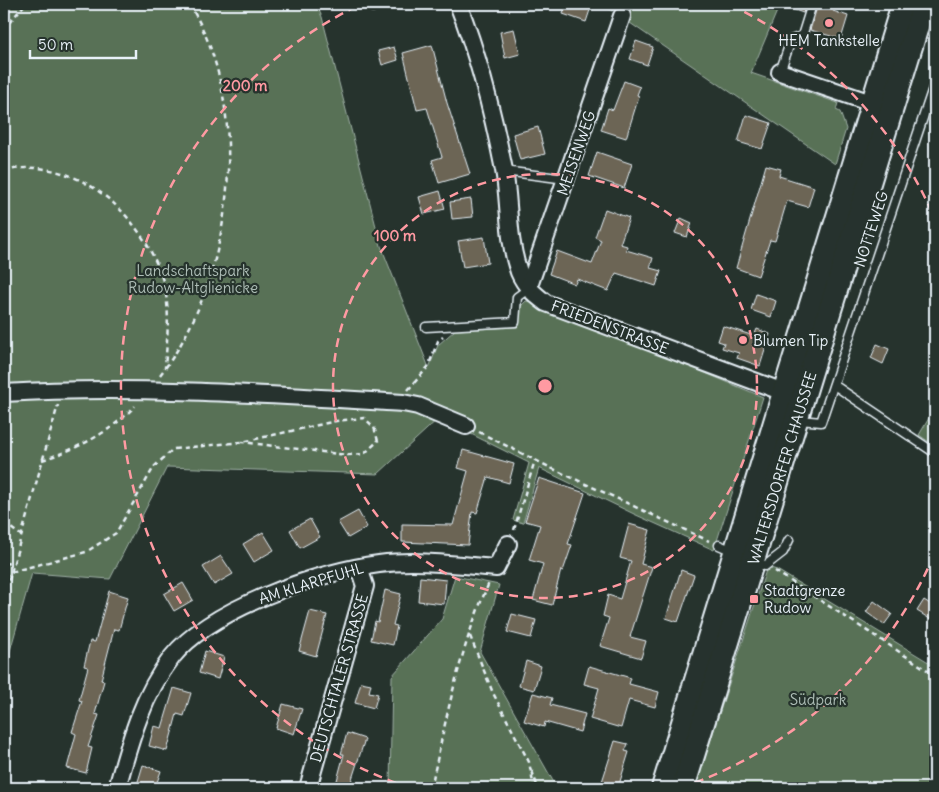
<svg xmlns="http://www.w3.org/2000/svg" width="939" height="792" font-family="Delius,sans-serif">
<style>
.green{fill:#587156;stroke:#a0b1a7}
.building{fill:#6c6555;stroke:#e8f1f8}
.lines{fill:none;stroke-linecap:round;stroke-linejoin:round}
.lane-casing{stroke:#e8f1f8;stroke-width:11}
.street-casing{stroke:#e8f1f8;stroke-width:20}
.secondary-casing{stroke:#e8f1f8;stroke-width:26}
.path{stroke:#e8f1f8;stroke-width:2.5;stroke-dasharray:5 4;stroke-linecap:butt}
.lane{stroke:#26332d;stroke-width:8}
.street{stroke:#26332d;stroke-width:16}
.secondary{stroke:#26332d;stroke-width:22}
.ring{fill:none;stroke:#ff9aa2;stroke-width:2.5;stroke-dasharray:9 6}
.poi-dot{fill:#ff9aa2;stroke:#26332d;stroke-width:2}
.labels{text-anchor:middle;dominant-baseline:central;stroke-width:4.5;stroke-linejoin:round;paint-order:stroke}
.poi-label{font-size:15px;fill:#e8f1f8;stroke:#26332d;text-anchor:start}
.street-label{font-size:15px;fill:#e8f1f8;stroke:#26332d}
.park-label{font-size:15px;fill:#aebeb7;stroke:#26332d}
.centre{fill:#ff9aa2;stroke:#26332d;stroke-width:2.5}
.ring-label{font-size:15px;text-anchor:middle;font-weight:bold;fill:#ff9aa2;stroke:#26332d;stroke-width:4.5;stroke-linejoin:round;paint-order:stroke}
</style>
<rect width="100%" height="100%" fill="#26332d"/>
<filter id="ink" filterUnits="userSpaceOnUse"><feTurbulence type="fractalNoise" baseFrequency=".02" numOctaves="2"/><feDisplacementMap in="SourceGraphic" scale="10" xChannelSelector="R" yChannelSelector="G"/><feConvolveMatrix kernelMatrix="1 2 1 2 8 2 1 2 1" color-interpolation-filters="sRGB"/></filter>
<g filter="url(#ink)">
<g class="green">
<path d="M4 4H316L322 17 381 246 429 368 438 345 455 330 517 327 520 307 526 301 534 302 763 397 714 550 634 514 539 468 523 523 513 520 529 463 439 418 378 474 167 467 110 579 32 573 4 672Z"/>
<path d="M602 4H780L751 73 838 103 836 110 840 112 846 129 835 164 630 23 632 18 614 8 612 11Z"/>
<path d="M935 408V446L919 435Z"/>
<path d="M767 567 777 570 935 666V788H695Z"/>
<path d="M455 576 499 585 480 652 557 788H390L392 676 442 619Z"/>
</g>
<g class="building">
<path d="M566 4H592L586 22 563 14Z"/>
<path d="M784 4H806L803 13 784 6Z"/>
<path d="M818 4H835L833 11 848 16 841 39 810 30Z"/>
<path d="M514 29 520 54 505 58 500 32Z"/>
<path d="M636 41 653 47 647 65 630 59Z"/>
<path d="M432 45 447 103 470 174 439 183 432 160 442 157 427 108 417 110 403 53Z"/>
<path d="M394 47 398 60 382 65 378 51Z"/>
<path d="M624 81 640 87 637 95 639 96 626 138 601 130 608 108 613 110Z"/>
<path d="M746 115 771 123 762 149 738 142Z"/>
<path d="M538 127 545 154 520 160 513 134Z"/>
<path d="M597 152 632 164 624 188 589 176Z"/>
<path d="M766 165 781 169 779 176 814 187 808 207 787 201 775 241 770 240 758 276 736 268Z"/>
<path d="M440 191 445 209 424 214 419 197Z"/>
<path d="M471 199 473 217 452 219 450 202Z"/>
<path d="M605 209 629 218 620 244 627 246 626 250 653 258 650 268 661 271 656 286 616 273 608 291 577 279 575 284 549 274 557 251 592 264 601 240 595 237Z"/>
<path d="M681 218 692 223 687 237 675 233Z"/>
<path d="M484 237 488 263 463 267 458 241Z"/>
<path d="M756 294 776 301 771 317 751 310Z"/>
<path d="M723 326 754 336 757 329 770 334 760 366 737 358 739 353 722 348 724 343 718 341Z"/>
<path d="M877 344 889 349 883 364 871 358Z"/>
<path d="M463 450 514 464 509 483 488 477 477 513 472 512 468 545 402 542V524L453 525 468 471 458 468Z"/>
<path d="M539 478 585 493 568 544 572 545 563 571 561 570 552 605 533 600 543 564 529 560 540 525 525 521Z"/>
<path d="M358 511 367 527 348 538 338 522Z"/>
<path d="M310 519 320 537 300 548 290 530Z"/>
<path d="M629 524 650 530 641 564 652 567 630 637 646 641 641 658 600 646 609 618 603 616 608 595 620 599 631 561 620 558Z"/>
<path d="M263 532 274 550 254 562 243 544Z"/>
<path d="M221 556 233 574 214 585 203 567Z"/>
<path d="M681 570 694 575 678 622 666 618Z"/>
<path d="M420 577 446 580 444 604 418 601Z"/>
<path d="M183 583 193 600 174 611 164 594Z"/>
<path d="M385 590 401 594 393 625 397 626 393 645 371 640 375 621 378 622Z"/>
<path d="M109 591 128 597 119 630 114 629 101 680 104 681 95 714 99 715 88 747 92 748 86 773 67 768 76 734 72 732 82 701 79 700 88 667 84 666 90 641 95 642Z"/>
<path d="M924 600 935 607V622L917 611Z"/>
<path d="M874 601 892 614 884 625 866 612Z"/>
<path d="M310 611 327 615 316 656 299 651Z"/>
<path d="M512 614 536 620 531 638 507 632Z"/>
<path d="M205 651 224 657 218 679 199 673Z"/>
<path d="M526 661 541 666 534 690 519 686Z"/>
<path d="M589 666 631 678 629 684 659 692 655 707 629 700 621 728 590 719 599 688 584 684Z"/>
<path d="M361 682 371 684 369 692 378 694 374 708 355 703Z"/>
<path d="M174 688 191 693 184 716 177 714 167 751 149 746 154 726 162 728Z"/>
<path d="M533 693 552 698 550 705 585 714 580 732 545 722 544 727 524 721Z"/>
<path d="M283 704 302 709 294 734 276 728Z"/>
<path d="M347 733 365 739 349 788H335L344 754H341Z"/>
<path d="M615 741 628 744 625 751 629 752 618 788H600Z"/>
<path d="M143 765 161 771 155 788H136Z"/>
</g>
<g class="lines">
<defs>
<g id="lane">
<path d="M372 7 386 4"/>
<path d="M780 72 791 40 802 36 812 4"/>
<path d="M504 171 566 179"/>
<path d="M426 327 515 322 517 297 528 289"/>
<path d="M834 385 935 453"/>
<path d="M800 420 821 422 935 82"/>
<path d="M719 545 733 551"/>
<path d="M754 561 765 566 783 552 789 540"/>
</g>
<g id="street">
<path d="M458 4C479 57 493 114 504 170 510 203 507 239 519 272 525 286 534 294 546 303L794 396"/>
<path d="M780 72 883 107"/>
<path d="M528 289 622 16"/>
<path d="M4 393C137 385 270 395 403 403L418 406 466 426"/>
<path d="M117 788C130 741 142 696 172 657 210 609 320 571 379 564 418 559 458 565 496 568L508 544"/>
<path d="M308 788 365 586 359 568"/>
</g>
<g id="secondary">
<path d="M663 788 903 4"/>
<path d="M683 788 924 4"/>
</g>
</defs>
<use href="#lane" class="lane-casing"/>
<use href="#street" class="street-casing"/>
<use href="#secondary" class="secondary-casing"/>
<g class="path">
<path d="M4 29 25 4"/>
<path d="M4 171C76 153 143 215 163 281 171 309 167 339 165 368"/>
<path d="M160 375C234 281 254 106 189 4"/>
<path d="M408 390 428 367 438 341 443 337"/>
<path d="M479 432 549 467 709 541"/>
<path d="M42 460C77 449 110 433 135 406"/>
<path d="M4 523 22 536"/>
<path d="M514 530 535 460"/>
<path d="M4 563 13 564"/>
<path d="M775 571 935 675"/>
<path d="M4 577 11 572 86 552 116 533 154 467 173 449 242 442 336 421 364 418 374 427 378 441 364 454 347 455 242 442"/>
<path d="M4 598 58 405"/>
<path d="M470 636 493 693 529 762 534 788"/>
<path d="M532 771 538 788"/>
<path d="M4 781 31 788"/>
<path d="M431 788C446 719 460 647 489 583"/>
</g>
<use href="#lane" class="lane"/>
<use href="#street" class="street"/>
<use href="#secondary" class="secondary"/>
</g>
</g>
<g class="ring">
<circle cx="545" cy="386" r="212"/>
<path d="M934 555A424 424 0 0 1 680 788M410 788A424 424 0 0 1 359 5M731 5A424 424 0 0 1 934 217"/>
</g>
<g class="poi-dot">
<circle cx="829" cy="23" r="5"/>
<circle cx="743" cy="340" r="5"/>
<rect x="749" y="594" width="10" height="10" rx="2.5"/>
</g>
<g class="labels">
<g class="poi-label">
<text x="829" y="40" text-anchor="middle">HEM Tankstelle</text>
<text x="753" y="340">Blumen Tip</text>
<text x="764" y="590">Stadtgrenze<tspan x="764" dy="17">Rudow</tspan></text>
</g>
<g class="street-label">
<text transform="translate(576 153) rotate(-71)">MEISENWEG</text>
<text transform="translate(871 229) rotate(-72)">NOTTEWEG</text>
<text transform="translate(610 327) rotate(21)">FRIEDENSTRASSE</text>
<text transform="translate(782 468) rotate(-73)">WALTERSDORFER CHAUSSEE</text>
<text transform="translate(311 583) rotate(-17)">AM KLARPFUHL</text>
<text transform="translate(339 678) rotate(-74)">DEUTSCHTALER STRASSE</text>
</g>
<g class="park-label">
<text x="193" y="270">Landschaftspark<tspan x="193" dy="17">Rudow-Altglienicke</tspan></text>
<text x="818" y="699">Südpark</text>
</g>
</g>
<circle cx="545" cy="386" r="8" class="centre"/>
<g class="ring-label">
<text x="245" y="91">200 m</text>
<text x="395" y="241">100 m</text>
</g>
<rect width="939" height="792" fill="none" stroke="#26332d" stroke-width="20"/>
<rect x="10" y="10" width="919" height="772" fill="none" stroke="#e8f1f8" stroke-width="2" filter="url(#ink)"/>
<path d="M30 50v8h106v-8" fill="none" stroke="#e8f1f8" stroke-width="2.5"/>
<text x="38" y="50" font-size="15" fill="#e8f1f8" stroke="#26332d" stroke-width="4" paint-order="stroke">50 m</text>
</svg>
